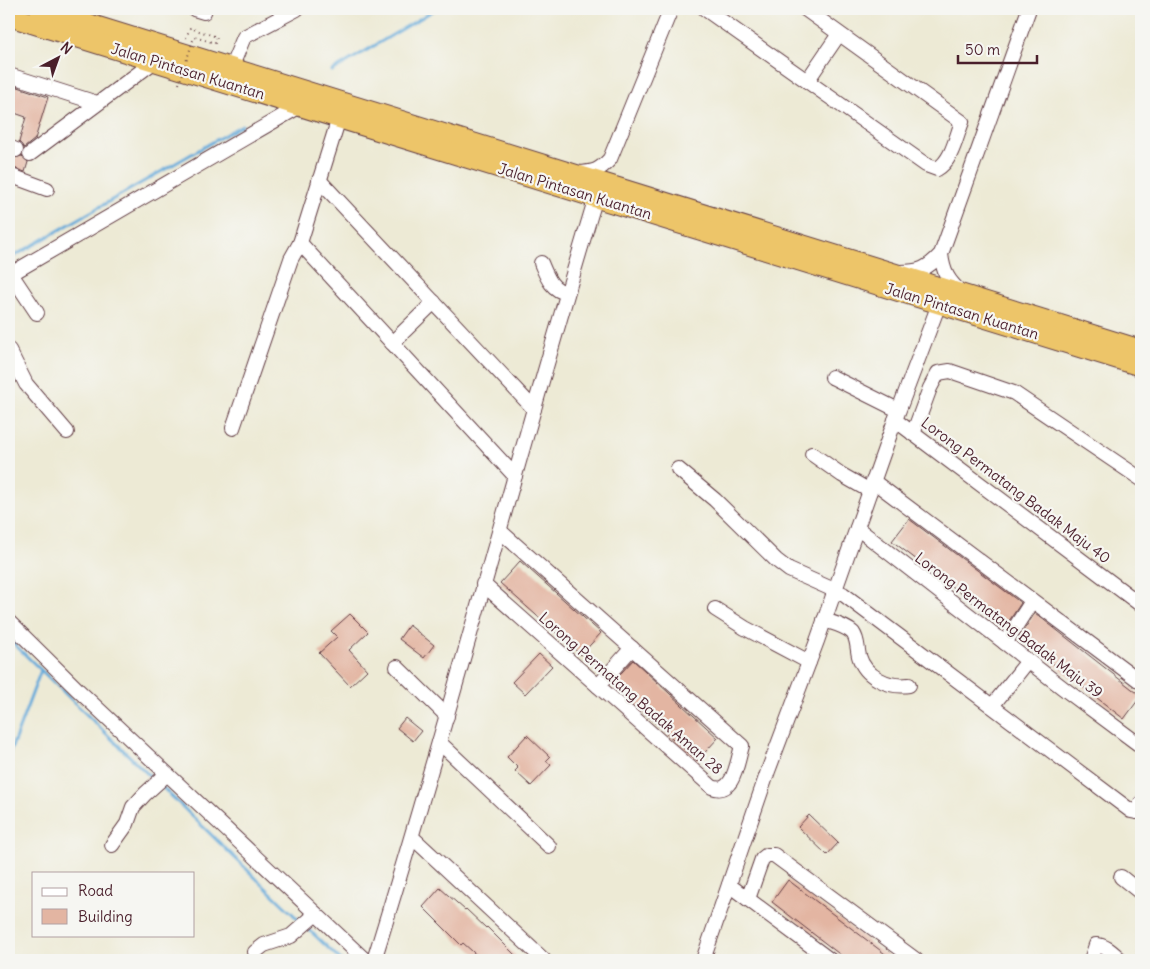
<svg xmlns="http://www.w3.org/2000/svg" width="1150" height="969" font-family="Delius,sans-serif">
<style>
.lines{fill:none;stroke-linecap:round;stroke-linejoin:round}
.stream{stroke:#64aada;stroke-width:3}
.building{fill:#e3b5a2}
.minor-casing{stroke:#623d44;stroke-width:16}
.highway-casing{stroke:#623d44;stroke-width:22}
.path{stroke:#623d44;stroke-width:2;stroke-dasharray:1 4;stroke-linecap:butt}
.minor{stroke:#fff;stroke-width:14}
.highway{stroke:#edc569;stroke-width:20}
.path-bridge{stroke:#623d44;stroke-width:2;stroke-dasharray:1 4;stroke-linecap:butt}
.labels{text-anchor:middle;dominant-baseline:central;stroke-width:4.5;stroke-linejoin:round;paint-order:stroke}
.street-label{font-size:15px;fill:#4a1f2b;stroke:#f6f6f2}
</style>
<rect width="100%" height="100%" fill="#f6f6f2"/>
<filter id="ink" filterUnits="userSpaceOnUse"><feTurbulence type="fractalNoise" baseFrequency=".02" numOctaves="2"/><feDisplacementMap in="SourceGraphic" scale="10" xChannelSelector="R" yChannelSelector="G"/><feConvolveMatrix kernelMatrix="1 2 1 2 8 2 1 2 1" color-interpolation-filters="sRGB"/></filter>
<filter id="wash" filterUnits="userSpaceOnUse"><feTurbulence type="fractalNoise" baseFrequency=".0096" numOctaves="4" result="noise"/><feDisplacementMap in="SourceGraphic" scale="20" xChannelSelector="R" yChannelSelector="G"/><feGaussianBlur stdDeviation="1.12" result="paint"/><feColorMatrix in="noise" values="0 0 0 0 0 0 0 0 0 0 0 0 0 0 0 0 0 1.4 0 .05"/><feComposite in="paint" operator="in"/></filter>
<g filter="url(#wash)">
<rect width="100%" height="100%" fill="#edead5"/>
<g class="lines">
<g class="stream">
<path d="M332 71 436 9"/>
<path d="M9 259 242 125"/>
<path d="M9 639 155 781"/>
<path d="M9 755 41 670"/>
<path d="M160 785 301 922"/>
<path d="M307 928 341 960"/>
</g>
</g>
<g id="blocks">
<g class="building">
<path d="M9 84 48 97 35 139 24 148 19 142 26 117 9 111Z"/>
<path d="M22 156 28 162 25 172 11 167 13 158Z"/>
<path d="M909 519 1021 603 1005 627 892 541Z"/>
<path d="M520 561 601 633 581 655 500 583Z"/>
<path d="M1035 613 1141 696 1124 719 1019 637Z"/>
<path d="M350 614 368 632 349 650 367 670 350 686 319 653 337 637 331 631Z"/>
<path d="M409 625 434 645 424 658 399 639Z"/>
<path d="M539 654 552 666 525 694 512 682Z"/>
<path d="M633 660 718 738 697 761 612 683Z"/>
<path d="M405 718 421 731 413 741 397 728Z"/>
<path d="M527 735 550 757 546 761 551 765 531 786 515 771 518 768 507 757Z"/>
<path d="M809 815 838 843 827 855 798 827Z"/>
<path d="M788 880 893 960H847L772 902Z"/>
<path d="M440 888 465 910 466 909 486 928 487 927 520 960H482L463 943 461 945 423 907Z"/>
</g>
</g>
</g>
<g filter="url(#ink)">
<use href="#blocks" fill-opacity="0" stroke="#623d44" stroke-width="1"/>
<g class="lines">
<defs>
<g id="minor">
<path d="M194 9 204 12 205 9"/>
<path d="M705 9 926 165 937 169C952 161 956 137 962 122L805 9"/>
<path d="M231 68 244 37 297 9"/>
<path d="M9 75 97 103"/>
<path d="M807 81 839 34"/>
<path d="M9 147 16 150"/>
<path d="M30 154 155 61"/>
<path d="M578 173C594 172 599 171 610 159L671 9"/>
<path d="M9 175 47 189"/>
<path d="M319 180 534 409"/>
<path d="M300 243 515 476"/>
<path d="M941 254C943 272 948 281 962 293"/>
<path d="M541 263C547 277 551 290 567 293"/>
<path d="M900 272C920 272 927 269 941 254L1029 9"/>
<path d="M11 274 37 313"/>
<path d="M9 275 300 106"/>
<path d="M392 343 434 302"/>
<path d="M9 350 26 384 67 432"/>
<path d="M832 377 898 410"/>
<path d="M895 420 1141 605"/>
<path d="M233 428 291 259 300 243 339 118"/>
<path d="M913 434 930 388 938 373 950 371 1014 393 1141 479"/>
<path d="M812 454 842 475 870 491"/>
<path d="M678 469 715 500 776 560 789 570 843 594 1131 811 1136 812 1141 803"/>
<path d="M873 481 1141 682"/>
<path d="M857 528 1063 688 1141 746"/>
<path d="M483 584 712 787C734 796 737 762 742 746L500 531"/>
<path d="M715 609 745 628 809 662"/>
<path d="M824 620C833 623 846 626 853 633 858 640 857 648 859 656 865 677 889 688 909 685"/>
<path d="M9 622 78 690 365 960"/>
<path d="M1005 643 1032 601"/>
<path d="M397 667 447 716"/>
<path d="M598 686 632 648"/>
<path d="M992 706 1028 661"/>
<path d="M439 742 549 846"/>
<path d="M412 837 544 960"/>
<path d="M112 845 127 824 133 807 145 794 167 774"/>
<path d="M1121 877 1141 893"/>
<path d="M729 885 830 960"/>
<path d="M748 899 762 859 767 855H774L916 960"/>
<path d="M255 952 264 945 291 936 316 914"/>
<path d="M374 960C453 707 519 451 596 197"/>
<path d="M703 960 768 771 817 641 895 420 939 304"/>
<path d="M1091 960 1096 945C1106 945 1114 954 1121 960"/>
</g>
<g id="highway">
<path d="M40 9 1141 350"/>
<path d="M9 16 1141 366"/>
</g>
</defs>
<use href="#minor" class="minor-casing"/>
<use href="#highway" class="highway-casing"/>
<path class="path" d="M186 38 190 28 217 37 215 43 194 37"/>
<use href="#minor" class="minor"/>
<use href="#highway" class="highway"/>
<path class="path-bridge" d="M179 84 194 37"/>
</g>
</g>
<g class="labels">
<g class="street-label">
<text transform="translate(188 71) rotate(17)">Jalan Pintasan Kuantan</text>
<text transform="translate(575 191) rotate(17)">Jalan Pintasan Kuantan</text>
<text transform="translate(962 311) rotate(17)">Jalan Pintasan Kuantan</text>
<text transform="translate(1016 490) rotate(37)">Lorong Permatang Badak Maju 40</text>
<text transform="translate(1009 625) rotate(37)">Lorong Permatang Badak Maju 39</text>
<text transform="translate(631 693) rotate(41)">Lorong Permatang Badak Aman 28</text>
</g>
</g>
<rect width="1150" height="969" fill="none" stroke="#f6f6f2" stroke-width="30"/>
<rect x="32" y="872" width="162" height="65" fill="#f6f6f2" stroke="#b1a0a2"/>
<rect x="42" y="888" width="25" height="8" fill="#ffffff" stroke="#b1a0a2"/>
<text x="78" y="896" font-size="15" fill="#4a1f2b">Road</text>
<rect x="42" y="909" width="25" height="15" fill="#e3b5a2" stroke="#b1a0a2"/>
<text x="78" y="922" font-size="15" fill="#4a1f2b">Building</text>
<g transform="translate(58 58) rotate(41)" stroke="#f6f6f2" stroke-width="4" paint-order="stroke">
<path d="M0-4L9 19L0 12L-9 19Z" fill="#4a1f2b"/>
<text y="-8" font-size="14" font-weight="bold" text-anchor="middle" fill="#4a1f2b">N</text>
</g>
<path d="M958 55v8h79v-8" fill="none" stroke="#4a1f2b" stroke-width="2.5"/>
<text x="965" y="55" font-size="15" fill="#4a1f2b" stroke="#f6f6f2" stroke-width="4" paint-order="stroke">50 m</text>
</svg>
